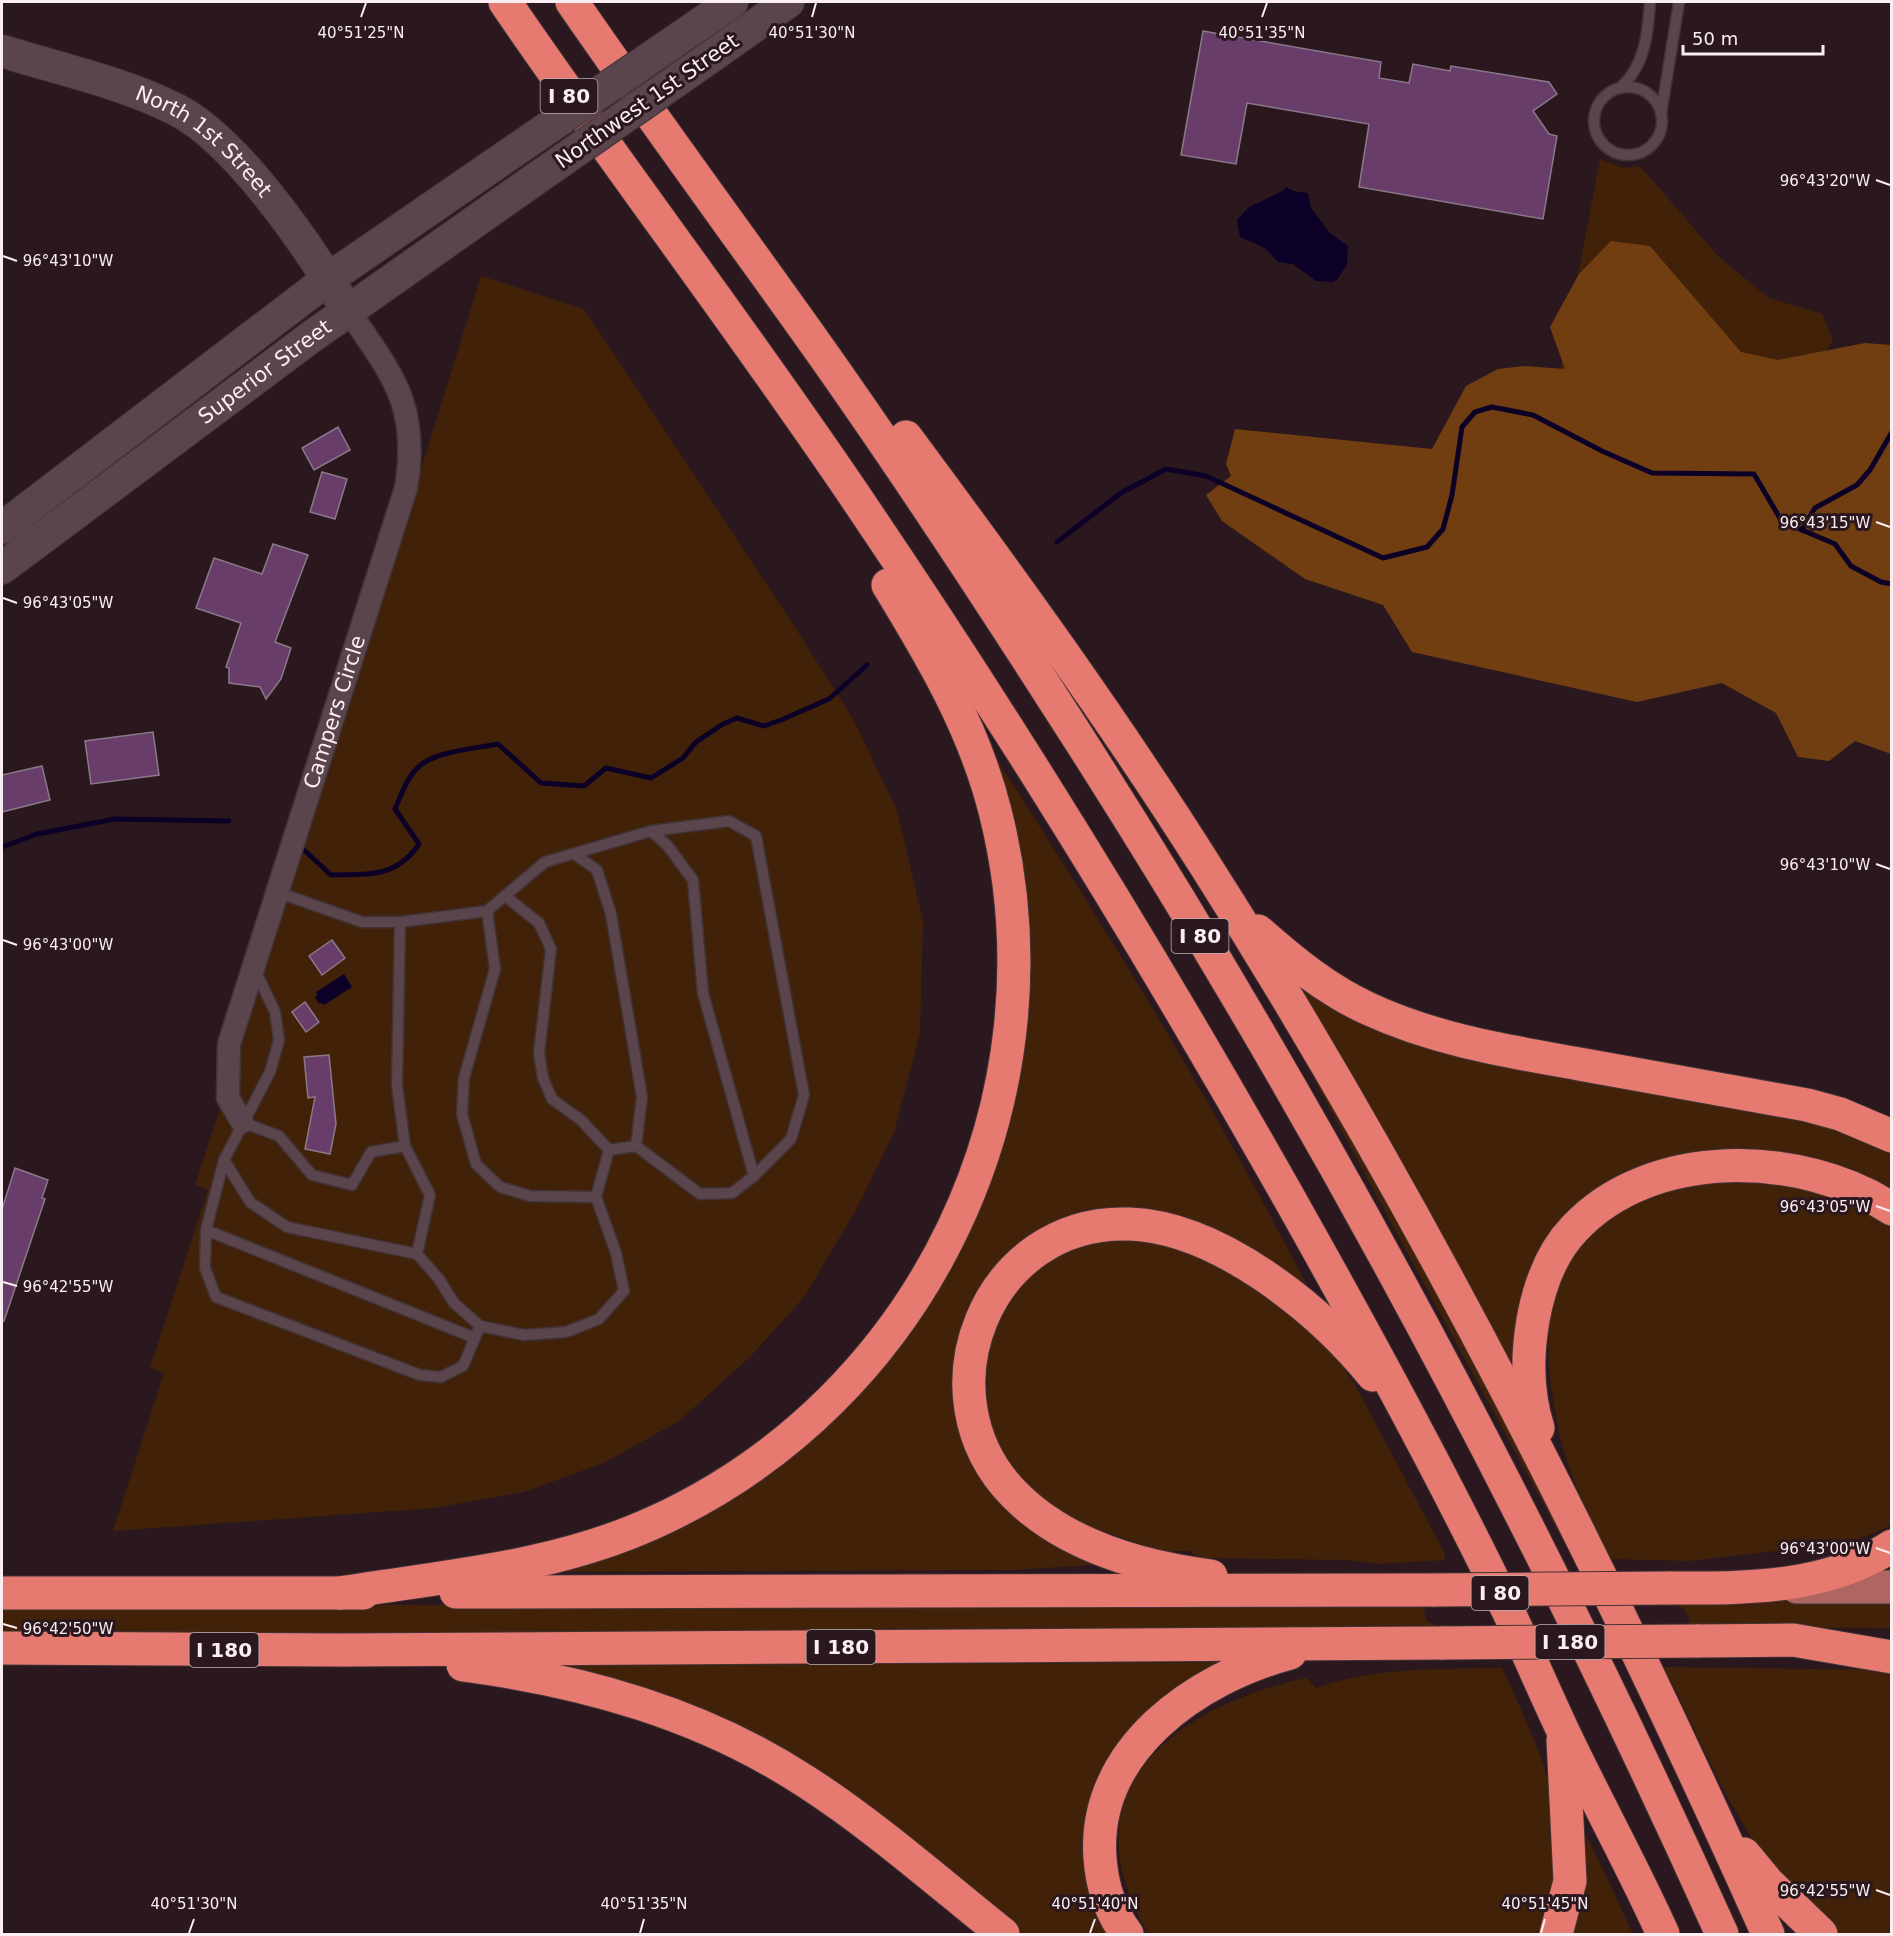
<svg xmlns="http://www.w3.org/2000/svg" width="1893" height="1936" font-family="'DejaVu Sans',sans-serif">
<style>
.green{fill:#412208}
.forest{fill:#703e11}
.water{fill:#0d0027}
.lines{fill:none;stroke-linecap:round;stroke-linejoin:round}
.stream{stroke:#0d0027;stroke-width:5}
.building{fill:#693d6a;stroke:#897989;stroke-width:1.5}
.service-casing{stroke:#403337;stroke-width:13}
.minor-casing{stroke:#403337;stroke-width:25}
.secondary-casing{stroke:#403337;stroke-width:34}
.primary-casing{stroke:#403337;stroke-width:35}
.motorway-casing{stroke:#403337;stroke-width:35}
.service{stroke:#5a454c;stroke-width:10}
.minor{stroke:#5a454c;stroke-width:22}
.secondary{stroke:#5a454c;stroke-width:32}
.primary{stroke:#af6562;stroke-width:33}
.motorway{stroke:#e77a70;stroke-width:33}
.secondary-bridge-casing{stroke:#403337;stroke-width:34;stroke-linecap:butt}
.motorway-bridge-casing{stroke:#403337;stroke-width:35;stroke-linecap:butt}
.secondary-bridge{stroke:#5a454c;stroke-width:32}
.motorway-bridge{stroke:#e77a70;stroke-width:33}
.ticks{fill:none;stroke:#fbeef2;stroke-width:2}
.labels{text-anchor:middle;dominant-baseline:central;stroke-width:6;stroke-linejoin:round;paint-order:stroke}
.shield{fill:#2a181e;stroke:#bcaeb2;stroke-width:1.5}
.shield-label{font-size:20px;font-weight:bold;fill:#fbeef2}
.street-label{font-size:21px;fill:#fbeef2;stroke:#2a181e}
.ticks-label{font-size:15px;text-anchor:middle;fill:#fbeef2;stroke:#2a181e;stroke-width:6;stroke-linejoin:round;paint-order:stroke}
</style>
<rect width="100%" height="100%" fill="#2a181e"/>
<g class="green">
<path d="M1600 159 1624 168 1640 166 1719 257 1769 298 1822 314 1833 340 1736 490 1538 488Z"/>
<path d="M481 276 584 309 791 621 853 719 897 810 923 921 920 1032 894 1133 856 1210 804 1297 750 1357 679 1421 604 1463 524 1492 434 1508 113 1531 164 1373 150 1368 208 1190 195 1185 278 931Z"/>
<path d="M988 746C1104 925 1216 1106 1312 1296L1148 1215 1001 1272 961 1412 1094 1560 1093 1565 1012 1570 536 1572 602 1552 891 1348 1013 1065Z"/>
<path d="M1193 872 1459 1319 1573 1559 1298 1050Z"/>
<path d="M1274 952 1343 996 1806 1112 1891 1141V1196L1747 1153 1577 1211 1517 1376Z"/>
<path d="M1716 1179H1781L1826 1190 1891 1223V1525C1861 1539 1827 1554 1794 1549L1689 1561 1610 1559C1596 1528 1579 1496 1568 1464 1560 1441 1556 1416 1552 1392 1537 1290 1567 1225 1667 1189 1682 1183 1700 1182 1716 1179Z"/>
<path d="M1132 1237 1183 1246 1254 1283 1328 1346 1354 1383 1444 1552 1445 1560 1379 1564 1347 1560 1198 1558 1190 1551H1161L1073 1521 1033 1494 999 1446 988 1420 986 1350 998 1318 1021 1285 1048 1261 1089 1240Z"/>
<path d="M1891 1598V1628L1686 1627 1690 1620 1685 1610 1672 1602Z"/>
<path d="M1422 1604 1427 1621 1438 1626 1440 1631 2 1638V1605Z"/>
<path d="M1256 1662 1101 1793 1117 1934H1021L911 1850 563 1666Z"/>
<path d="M1664 1667 1891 1670V1934H1839C1750 1872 1712 1760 1664 1667Z"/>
<path d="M1502 1668C1527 1722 1557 1783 1559 1843 1560 1873 1552 1905 1548 1934H1149C1063 1792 1173 1707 1306 1678L1316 1688C1375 1667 1441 1669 1502 1668Z"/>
<path d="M1587 1836 1633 1934H1571C1584 1903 1585 1870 1587 1836Z"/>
</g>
<path class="forest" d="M1611 241 1650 246 1741 352 1778 360 1865 343 1891 345V754L1855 741 1829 761 1798 757 1776 713 1722 683 1637 702 1412 652 1383 605 1305 579 1222 521 1206 495 1231 476 1226 464 1235 429 1432 449 1466 386 1498 369 1524 366 1565 369 1550 327 1579 274Z"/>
<g class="water">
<path d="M1286 187 1293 191 1308 193 1311 208 1330 233 1348 246 1347 264 1337 280 1332 282 1316 281 1293 264 1278 262 1265 248 1240 237 1237 220 1249 207 1283 191Z"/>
<path d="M344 974 352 987 324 1005 322 1003 319 1004 315 997 318 995 316 992Z"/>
</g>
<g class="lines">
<g class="stream">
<path d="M1802 530 1835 544 1851 566 1881 582 1892 584"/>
<path d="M1057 542 1121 493 1166 469 1206 476 1383 558 1427 547 1443 529 1452 495 1462 427 1475 412 1492 407 1533 415 1602 451 1652 473 1754 474 1781 520 1802 530 1815 508 1857 485 1870 470 1892 432"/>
<path d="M2 847 37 834 115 819 229 821"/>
<path d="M304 850 331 875C369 874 396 878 419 844L395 809C402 793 409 771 425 762 442 751 478 748 498 744L541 783 584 786 606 768 651 778 683 758 696 742 723 724 737 718 764 726 781 720 829 699 867 665"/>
</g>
</g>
<g class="building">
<path d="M1203 31 1381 62 1379 78 1409 83 1413 64 1450 71 1451 66 1549 82 1557 94 1533 111 1549 134 1557 136 1543 219 1359 187 1369 124 1247 103 1236 164 1181 155Z"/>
<path d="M338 427 350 450 314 470 302 448Z"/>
<path d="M322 472 347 479 335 519 310 512Z"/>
<path d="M273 544 308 555 275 642 291 648 281 679 266 699 260 687 229 683V668L226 667 241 623 196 608 214 558 262 574Z"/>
<path d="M153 732 159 775 91 784 85 741Z"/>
<path d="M42 766 50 800 2 812V775Z"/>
<path d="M332 940 345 958 322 975 309 956Z"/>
<path d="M305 1002 319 1022 306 1032 292 1012Z"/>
<path d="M329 1055 336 1124 330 1154 305 1149 315 1097 308 1098 304 1057Z"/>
<path d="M15 1168 48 1180 42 1198 45 1199 4 1321H2V1209Z"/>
</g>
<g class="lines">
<defs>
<g id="service">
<circle cx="1628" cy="121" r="34"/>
<path d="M1620 88C1645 66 1648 33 1650 2"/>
<path d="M1661 114 1679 2"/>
<path d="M729 821 756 836 804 1095 791 1139 754 1176 732 1193 700 1194 636 1146 609 1150 596 1197 616 1253 624 1291 599 1319 566 1332 524 1335 480 1326 454 1303 439 1279 417 1254 430 1195 405 1146 397 1086 400 922 487 911 545 862 651 831Z"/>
<path d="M651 831 667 845 693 880 703 993 754 1176"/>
<path d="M574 854 597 870 611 914 642 1097 636 1146"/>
<path d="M277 892 362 922H400"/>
<path d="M505 896 539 923 551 949 539 1053 543 1078 552 1099 581 1120 609 1150"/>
<path d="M487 911 495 969 464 1078 462 1114 476 1164 500 1187 530 1196 596 1197"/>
<path d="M255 970 275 1012 279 1040 270 1072 224 1160 206 1230 205 1268 216 1297 420 1375 441 1377 463 1366 480 1326"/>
<path d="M242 1122 279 1136 312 1175 352 1185 371 1152 405 1146"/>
<path d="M224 1160 250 1202 287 1227 417 1254"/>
<path d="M206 1230 475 1338"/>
</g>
<g id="minor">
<path id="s1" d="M242 1122 228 1098 229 1044 406 488C420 405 392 375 348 310"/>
</g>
<g id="secondary">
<path d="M700 24 732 2"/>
<path id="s2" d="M2 51C59 69 121 82 175 109 234 138 305 241 339 297"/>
<path d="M719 51 788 2"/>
<path d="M2 528 328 279 514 151"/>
<path id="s3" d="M2 568 311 337 534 180"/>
</g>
<path id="primary" d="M1797 1587H1892"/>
<g id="motorway">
<path d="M505 2C622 173 749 338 865 511 1026 749 1176 995 1316 1246 1384 1368 1451 1491 1511 1617 1529 1655 1545 1693 1563 1731 1595 1799 1632 1865 1663 1934"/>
<path d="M572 2C651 117 734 229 815 343 898 460 977 580 1054 700 1308 1093 1530 1508 1722 1934"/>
<path d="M906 437C1010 577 1112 718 1205 865 1422 1206 1603 1566 1768 1934"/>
<path d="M1258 931C1292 961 1327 990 1369 1009 1436 1040 1507 1051 1579 1064 1655 1078 1731 1091 1807 1105L1840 1114 1892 1136"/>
<path d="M1538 1428C1527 1394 1527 1355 1533 1320 1539 1287 1550 1254 1574 1229 1651 1146 1802 1150 1892 1209"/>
<path d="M1211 1576C1141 1567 1065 1546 1014 1494 917 1395 986 1219 1129 1224 1219 1227 1319 1309 1373 1375"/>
<path d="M1668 1588C1745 1588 1824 1590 1892 1546"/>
<path d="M456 1592 1434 1590"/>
<path d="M2 1593H363"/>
<path d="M340 1593C446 1576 555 1568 655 1522 924 1399 1068 1098 995 811 974 728 932 657 888 585"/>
<path d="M1696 1641 1793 1640 1892 1657"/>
<path d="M2 1648 343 1650 1444 1643"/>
<path d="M463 1665C585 1681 702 1714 805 1781 875 1826 939 1883 1003 1934"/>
<path d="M1744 1854 1768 1883 1821 1934"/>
<path d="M1127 1934C1110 1912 1102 1885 1100 1858 1092 1750 1196 1678 1290 1653"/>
<path d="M1556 1934 1570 1881 1563 1740"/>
</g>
</defs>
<use href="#service" class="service-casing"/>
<use href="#minor" class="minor-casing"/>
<use href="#secondary" class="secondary-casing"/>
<use href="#primary" class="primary-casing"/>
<use href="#motorway" class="motorway-casing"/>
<use href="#service" class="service"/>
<use href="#minor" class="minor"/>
<use href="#secondary" class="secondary"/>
<use href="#primary" class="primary"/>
<use href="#motorway" class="motorway"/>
<defs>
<g id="secondary-bridge">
<path d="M514 151 700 24"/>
<path d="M534 180 719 51"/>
</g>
<g id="motorway-bridge">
<path d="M1434 1590 1668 1588"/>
<path d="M1444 1643 1696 1641"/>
</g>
</defs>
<use href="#secondary-bridge" class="secondary-bridge-casing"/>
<use href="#motorway-bridge" class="motorway-bridge-casing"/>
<use href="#secondary-bridge" class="secondary-bridge"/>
<use href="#motorway-bridge" class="motorway-bridge"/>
</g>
<path class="ticks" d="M361 17 366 3M812 17 816 3M1262 17 1267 3M1876 180 1890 185M3 256 17 261M1876 522 1890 527M3 598 17 603M1876 864 1890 869M3 940 17 945M1876 1206 1890 1211M3 1282 17 1286M1876 1548 1890 1553M3 1624 17 1628M1876 1890 1890 1895M189 1933 194 1919M640 1933 644 1919M1090 1933 1095 1919M1541 1933 1545 1919"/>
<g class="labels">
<g class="shield">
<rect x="540.5" y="79" width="57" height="34" rx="4.5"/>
<rect x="1171.5" y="919" width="57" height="34" rx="4.5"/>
<rect x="1471.5" y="1576" width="57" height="34" rx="4.5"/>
<rect x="1535.5" y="1625" width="69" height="34" rx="4.5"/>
<rect x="806.5" y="1630" width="69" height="34" rx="4.5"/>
<rect x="189.5" y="1633" width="69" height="34" rx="4.5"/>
</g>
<g class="shield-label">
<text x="569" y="96">I 80</text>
<text x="1200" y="936">I 80</text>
<text x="1500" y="1593">I 80</text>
<text x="1570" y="1642">I 180</text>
<text x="841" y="1647">I 180</text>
<text x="224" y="1650">I 180</text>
</g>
<g class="street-label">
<text transform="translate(647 101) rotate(-35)">Northwest 1st Street</text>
<text stroke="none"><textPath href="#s2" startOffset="225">North 1st Street</textPath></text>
<text stroke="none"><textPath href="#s3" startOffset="328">Superior Street</textPath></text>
<text stroke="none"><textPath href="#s1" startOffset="430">Campers Circle</textPath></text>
</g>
</g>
<g class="ticks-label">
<text x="361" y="38">40°51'25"N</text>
<text x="812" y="38">40°51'30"N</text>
<text x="1262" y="38">40°51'35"N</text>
<text x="1825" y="186">96°43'20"W</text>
<text x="68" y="266">96°43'10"W</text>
<text x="1825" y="528">96°43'15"W</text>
<text x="68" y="608">96°43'05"W</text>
<text x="1825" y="870">96°43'10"W</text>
<text x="68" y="950">96°43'00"W</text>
<text x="1825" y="1212">96°43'05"W</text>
<text x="68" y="1292">96°42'55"W</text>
<text x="1825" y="1554">96°43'00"W</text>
<text x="68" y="1634">96°42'50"W</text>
<text x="1825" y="1896">96°42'55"W</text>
<text x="194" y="1909">40°51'30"N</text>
<text x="644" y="1909">40°51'35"N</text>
<text x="1095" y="1909">40°51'40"N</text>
<text x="1545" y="1909">40°51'45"N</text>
</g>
<rect width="1893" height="1936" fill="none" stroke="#fbeef2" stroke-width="6"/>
<path d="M1683 45v9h140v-9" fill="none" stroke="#fbeef2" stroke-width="3"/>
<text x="1692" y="45" font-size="18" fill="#fbeef2" stroke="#2a181e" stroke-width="4.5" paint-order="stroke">50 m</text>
</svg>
